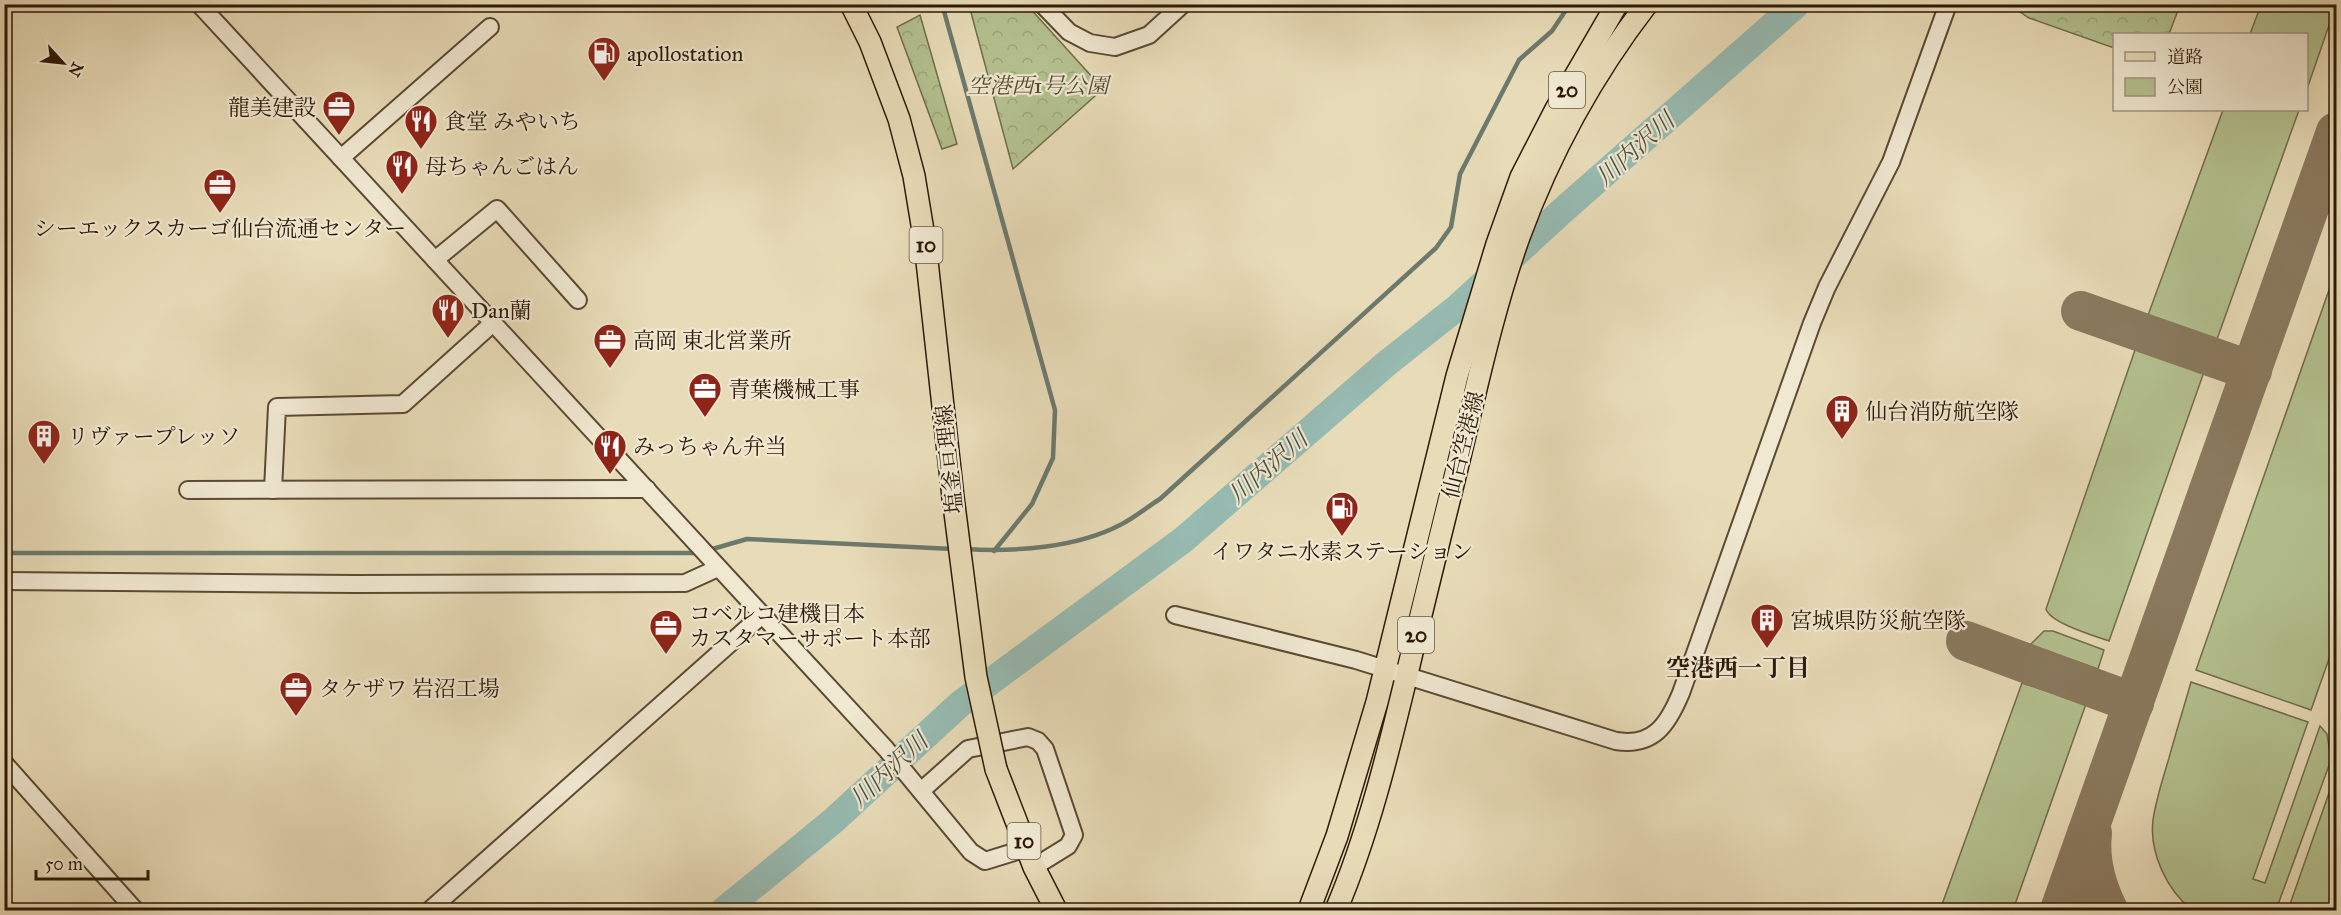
<svg xmlns="http://www.w3.org/2000/svg" width="2341" height="915" font-family="'IM FELL Great Primer','Noto Serif JP',serif">
<style>
.green{fill:#b4c190;stroke:#706d4b;stroke-width:1.5}
.forest{fill:url(#forest-crowns);stroke:#706d4b;stroke-width:1.5}
.lines{fill:none;stroke-linecap:round;stroke-linejoin:round}
.stream{stroke:#6c7a6d;stroke-width:4.5}
.river{stroke:#97bbb2;stroke-width:27}
.taxiway{stroke:#8a7a5f;stroke-width:40}
.minor-casing{stroke:#5b4a32;stroke-width:20}
.major-casing{stroke:#2c1906;stroke-width:24}
.minor{stroke:#f0e8d1;stroke-width:16}
.major{stroke:#e8dcb8;stroke-width:21}
.major-bridge-casing{stroke:#2c1906;stroke-width:24;stroke-linecap:butt}
.major-bridge{stroke:#e8dcb8;stroke-width:21}
.labels{text-anchor:middle;dominant-baseline:central;stroke-width:4.5;stroke-linejoin:round;paint-order:stroke}
.shield{fill:#f0e8d1;stroke:#675743;stroke-width:1.5}
.shield-label{font-size:21px;font-weight:bold;fill:#2c1906}
.poi-label{font-size:22px;fill:#2c1906;stroke:#f0e8d1;text-anchor:start}
.park-label{font-size:22px;font-style:italic;fill:#554b2f;stroke:#f0e8d1}
.street-label{font-size:22px;fill:#2c1906;stroke:#f0e8d1}
.water-label{font-size:24px;font-style:italic;fill:#515242;stroke:#f0e8d1}
.neighbourhood-label{font-size:24px;font-weight:bold;fill:#2c1906;stroke:#f0e8d1}
</style>
<defs>
<pattern id="forest-crowns" width="20" height="18" patternUnits="userSpaceOnUse" patternTransform="scale(1.5)"><rect width="20" height="18" fill="#b4c190"/><path d="M2 6a3 3 0 1 1 6 0M12 15a3 3 0 1 1 6 0" fill="none" stroke="#9ba57b"/></pattern>
</defs>
<rect width="100%" height="100%" fill="#e8dcb8"/>
<filter id="stains"><feTurbulence type="fractalNoise" baseFrequency=".00333" numOctaves="4"/><feColorMatrix values="0 0 0 0 .2 0 0 0 0 .09 0 0 0 0 .02 0 0 0 .5 -.17"/></filter>
<radialGradient id="worn" r=".72"><stop offset=".6" stop-color="#630" stop-opacity="0"/><stop offset="1" stop-color="#630" stop-opacity=".3"/></radialGradient>
<g class="green">
<path d="M2261 5H2336L2307 89 2306 34H2250Z"/>
<path d="M2223 110H2299L2216 342 2147 318Z"/>
<path d="M2336 270V639L2311 710 2196 670Z"/>
<path d="M2136 347 2204 372 2109 641C2095 636 2050 623 2046 609Z"/>
<path d="M2044 631H2053L2104 650 2098 669 2030 645Z"/>
<path d="M2191 682 2308 722 2253 879 2265 883 2320 726 2327 734 2331 760 2276 910H2192C2167 890 2149 853 2153 820 2156 799 2163 778 2169 758 2176 732 2184 707 2191 682Z"/>
<path d="M2022 683 2086 704 2013 910H1940Z"/>
<path d="M2336 773V910H2288Z"/>
</g>
<g class="forest">
<path d="M969 5H1027L1103 89 1013 169Z"/>
<path d="M2010 5H2180L2169 34H2114V48L2029 18Z"/>
<path d="M920 15 957 144 942 149 897 27Z"/>
</g>
<g class="lines">
<g class="stream">
<path d="M942 4 1055 410 1053 458 1032 504 994 551"/>
<path d="M965 549C1014 552 1076 548 1120 525 1134 518 1147 507 1160 499L1436 248 1451 227 1460 174 1519 60 1552 31 1570 4"/>
<path d="M709 550 747 539 953 549"/>
<path d="M4 553H701"/>
</g>
<path class="river" d="M724 910 833 821 960 704 1183 540 1386 364 1459 306 1561 212 1797 4"/>
<g class="taxiway">
<path d="M2081 311 2252 371"/>
<path d="M1966 641 2134 703"/>
<path d="M2092 833C2089 860 2096 886 2108 910"/>
<path d="M2060 910 2336 132"/>
</g>
<defs>
<g id="minor">
<path d="M199 4 886 749 971 852 985 861 1027 848"/>
<path d="M1042 4 1069 32 1090 43 1115 47 1149 35 1183 4"/>
<path d="M341 158 490 27"/>
<path d="M435 260 497 209 578 300"/>
<path d="M188 490 647 489"/>
<path d="M273 490 277 407 403 404 493 323"/>
<path d="M4 581 355 584 685 583 718 568"/>
<path d="M1175 615 1356 660 1616 741C1654 747 1668 724 1681 693L1812 323 1827 287 1891 162 1948 4"/>
<path d="M4 763 135 910"/>
<path d="M921 791 968 749 1028 737 1038 741 1045 749 1074 835 1068 846 1034 867"/>
<path d="M430 910 762 615"/>
</g>
<g id="major">
<path d="M851 4 870 42 899 119 914 176 925 243 953 497"/>
<path d="M996 769 1034 867 1056 910"/>
<path d="M1309 910 1337 836 1377 702 1457 376 1497 244 1521 177 1556 109 1617 4"/>
<path d="M1336 910C1368 835 1388 753 1407 674 1424 600 1443 526 1461 452 1478 381 1494 307 1519 237 1549 155 1593 74 1647 4"/>
</g>
</defs>
<use href="#minor" class="minor-casing"/>
<use href="#major" class="major-casing"/>
<use href="#minor" class="minor"/>
<use href="#major" class="major"/>
<defs>
<path id="major-bridge" d="M953 497 976 677 996 769"/>
</defs>
<use href="#major-bridge" class="major-bridge-casing"/>
<use href="#major-bridge" class="major-bridge"/>
</g>
<defs>
<symbol id="fuel-pin" viewBox="-11 -11 22 30"><path d="M0 17L-7.5 6A9.5 9.5 0 1 1 7.5 6Z" fill="#8f2418" stroke="#f0e8d1"/><path d="M-5.5-6h7V0h2V4h1.3V-2.5L3-4.5l.8-.8L6-3V5H2.5V1h-1V6h-7ZM-4.2-4.7v3.2H.2V-4.7Z" fill="#fff"/></symbol>
<symbol id="office-pin" viewBox="-11 -11 22 30"><path d="M0 17L-7.5 6A9.5 9.5 0 1 1 7.5 6Z" fill="#8f2418" stroke="#f0e8d1"/><path d="M-6-3h4V-5.5h4V-3h4V5H-6ZM-1-4.5V-3h2v-1.5ZM-6 0V1H6V0Z" fill="#fff"/></symbol>
<symbol id="restaurant-pin" viewBox="-11 -11 22 30"><path d="M0 17L-7.5 6A9.5 9.5 0 1 1 7.5 6Z" fill="#8f2418" stroke="#f0e8d1"/><path d="M-5-6h1v4h1v-4h1v4h1v-4h1v5L-1.5 .5V6h-2V.5L-5-1ZM5-6V6H3V1.5H1.5Q1.5-4 5-6Z" fill="#fff"/></symbol>
<symbol id="building-pin" viewBox="-11 -11 22 30"><path d="M0 17L-7.5 6A9.5 9.5 0 1 1 7.5 6Z" fill="#8f2418" stroke="#f0e8d1"/><path d="M-4-6H4V6H1V3H-1V6H-4ZM-2.5-4.3h1.7v1.8h-1.7ZM.8-4.3h1.7v1.8H.8ZM-2.5-1h1.7V.8h-1.7ZM.8-1h1.7V.8H.8Z" fill="#fff"/></symbol>
</defs>
<g fill-rule="evenodd">
<use href="#fuel-pin" x="585" y="34" width="38" height="52"/>
<use href="#office-pin" x="320" y="88" width="38" height="52"/>
<use href="#restaurant-pin" x="402" y="102" width="38" height="52"/>
<use href="#restaurant-pin" x="383" y="147" width="38" height="52"/>
<use href="#office-pin" x="201" y="166" width="38" height="52"/>
<use href="#restaurant-pin" x="429" y="291" width="38" height="52"/>
<use href="#office-pin" x="591" y="321" width="38" height="52"/>
<use href="#office-pin" x="686" y="370" width="38" height="52"/>
<use href="#building-pin" x="1823" y="392" width="38" height="52"/>
<use href="#building-pin" x="25" y="417" width="38" height="52"/>
<use href="#restaurant-pin" x="591" y="427" width="38" height="52"/>
<use href="#fuel-pin" x="1323" y="489" width="38" height="52"/>
<use href="#building-pin" x="1748" y="601" width="38" height="52"/>
<use href="#office-pin" x="647" y="607" width="38" height="52"/>
<use href="#office-pin" x="277" y="669" width="38" height="52"/>
</g>
<g class="labels">
<g class="shield">
<rect x="1549" y="72" width="36" height="36" rx="4.5"/>
<rect x="909.5" y="227" width="33" height="36" rx="4.5"/>
<rect x="1398" y="617" width="36" height="36" rx="4.5"/>
<rect x="1007.5" y="823" width="33" height="36" rx="4.5"/>
</g>
<g class="shield-label">
<text x="1567" y="90">20</text>
<text x="926" y="245">10</text>
<text x="1416" y="635">20</text>
<text x="1024" y="841">10</text>
</g>
<g class="poi-label">
<text x="627" y="53">apollostation</text>
<text x="316" y="107" text-anchor="end">龍美建設</text>
<text x="444" y="121">食堂 みやいち</text>
<text x="425" y="166">母ちゃんごはん</text>
<text x="220" y="228" text-anchor="middle">シーエックスカーゴ仙台流通センター</text>
<text x="471" y="310">Dan蘭</text>
<text x="633" y="340">高岡 東北営業所</text>
<text x="728" y="389">青葉機械工事</text>
<text x="1865" y="411">仙台消防航空隊</text>
<text x="67" y="436">リヴァープレッソ</text>
<text x="633" y="446">みっちゃん弁当</text>
<text x="1342" y="551" text-anchor="middle">イワタニ水素ステーション</text>
<text x="689" y="613">コベルコ建機日本<tspan x="689" dy="25">カスタマーサポート本部</tspan></text>
<text x="1790" y="620">宮城県防災航空隊</text>
<text x="319" y="688">タケザワ 岩沼工場</text>
</g>
<g class="park-label">
<text x="1038" y="85">空港西1号公園</text>
</g>
<g class="street-label">
<text transform="translate(1463 445) rotate(-76)">仙台空港線</text>
<text transform="translate(949 459) rotate(-96)">塩釜亘理線</text>
</g>
<g class="water-label">
<text transform="translate(1635 149) rotate(-42)">川内沢川</text>
<text transform="translate(1268 467) rotate(-41)">川内沢川</text>
<text transform="translate(889 770) rotate(-43)">川内沢川</text>
</g>
<g class="neighbourhood-label">
<text x="1738" y="668">空港西一丁目</text>
</g>
</g>
<rect width="2341" height="915" fill="none" stroke="#e8dcb8" stroke-width="24"/>
<rect x="6" y="6" width="2329" height="903" fill="none" stroke="#2c1906" stroke-width="3"/>
<rect x="12" y="12" width="2317" height="891" fill="none" stroke="#2c1906" stroke-width="1.5"/>
<rect x="2113" y="33" width="195" height="78" fill="#f0e8d1" stroke="#a29580" stroke-width="1.5"/>
<rect x="2125" y="52" width="30" height="9" fill="#e8dcb8" stroke="#a29580" stroke-width="1.5"/>
<text x="2167" y="63" font-size="18" fill="#2c1906">道路</text>
<rect x="2125" y="78" width="30" height="18" fill="#b4c190" stroke="#a29580" stroke-width="1.5"/>
<text x="2167" y="93" font-size="18" fill="#2c1906">公園</text>
<g transform="translate(63 63) rotate(117)" stroke="#f0e8d1" stroke-width="4.5" paint-order="stroke">
<path d="M0-4.5L10 22L0 15L-10 22Z" fill="#2c1906"/>
<text y="-9" font-size="16" font-weight="bold" text-anchor="middle" fill="#2c1906">N</text>
</g>
<path d="M36 870v9h112v-9" fill="none" stroke="#2c1906" stroke-width="3"/>
<text x="45" y="870" font-size="18" fill="#2c1906" stroke="#f0e8d1" stroke-width="4.5" paint-order="stroke">50 m</text>
<rect width="100%" height="100%" filter="url(#stains)"/>
<rect width="100%" height="100%" fill="url(#worn)"/>
</svg>
